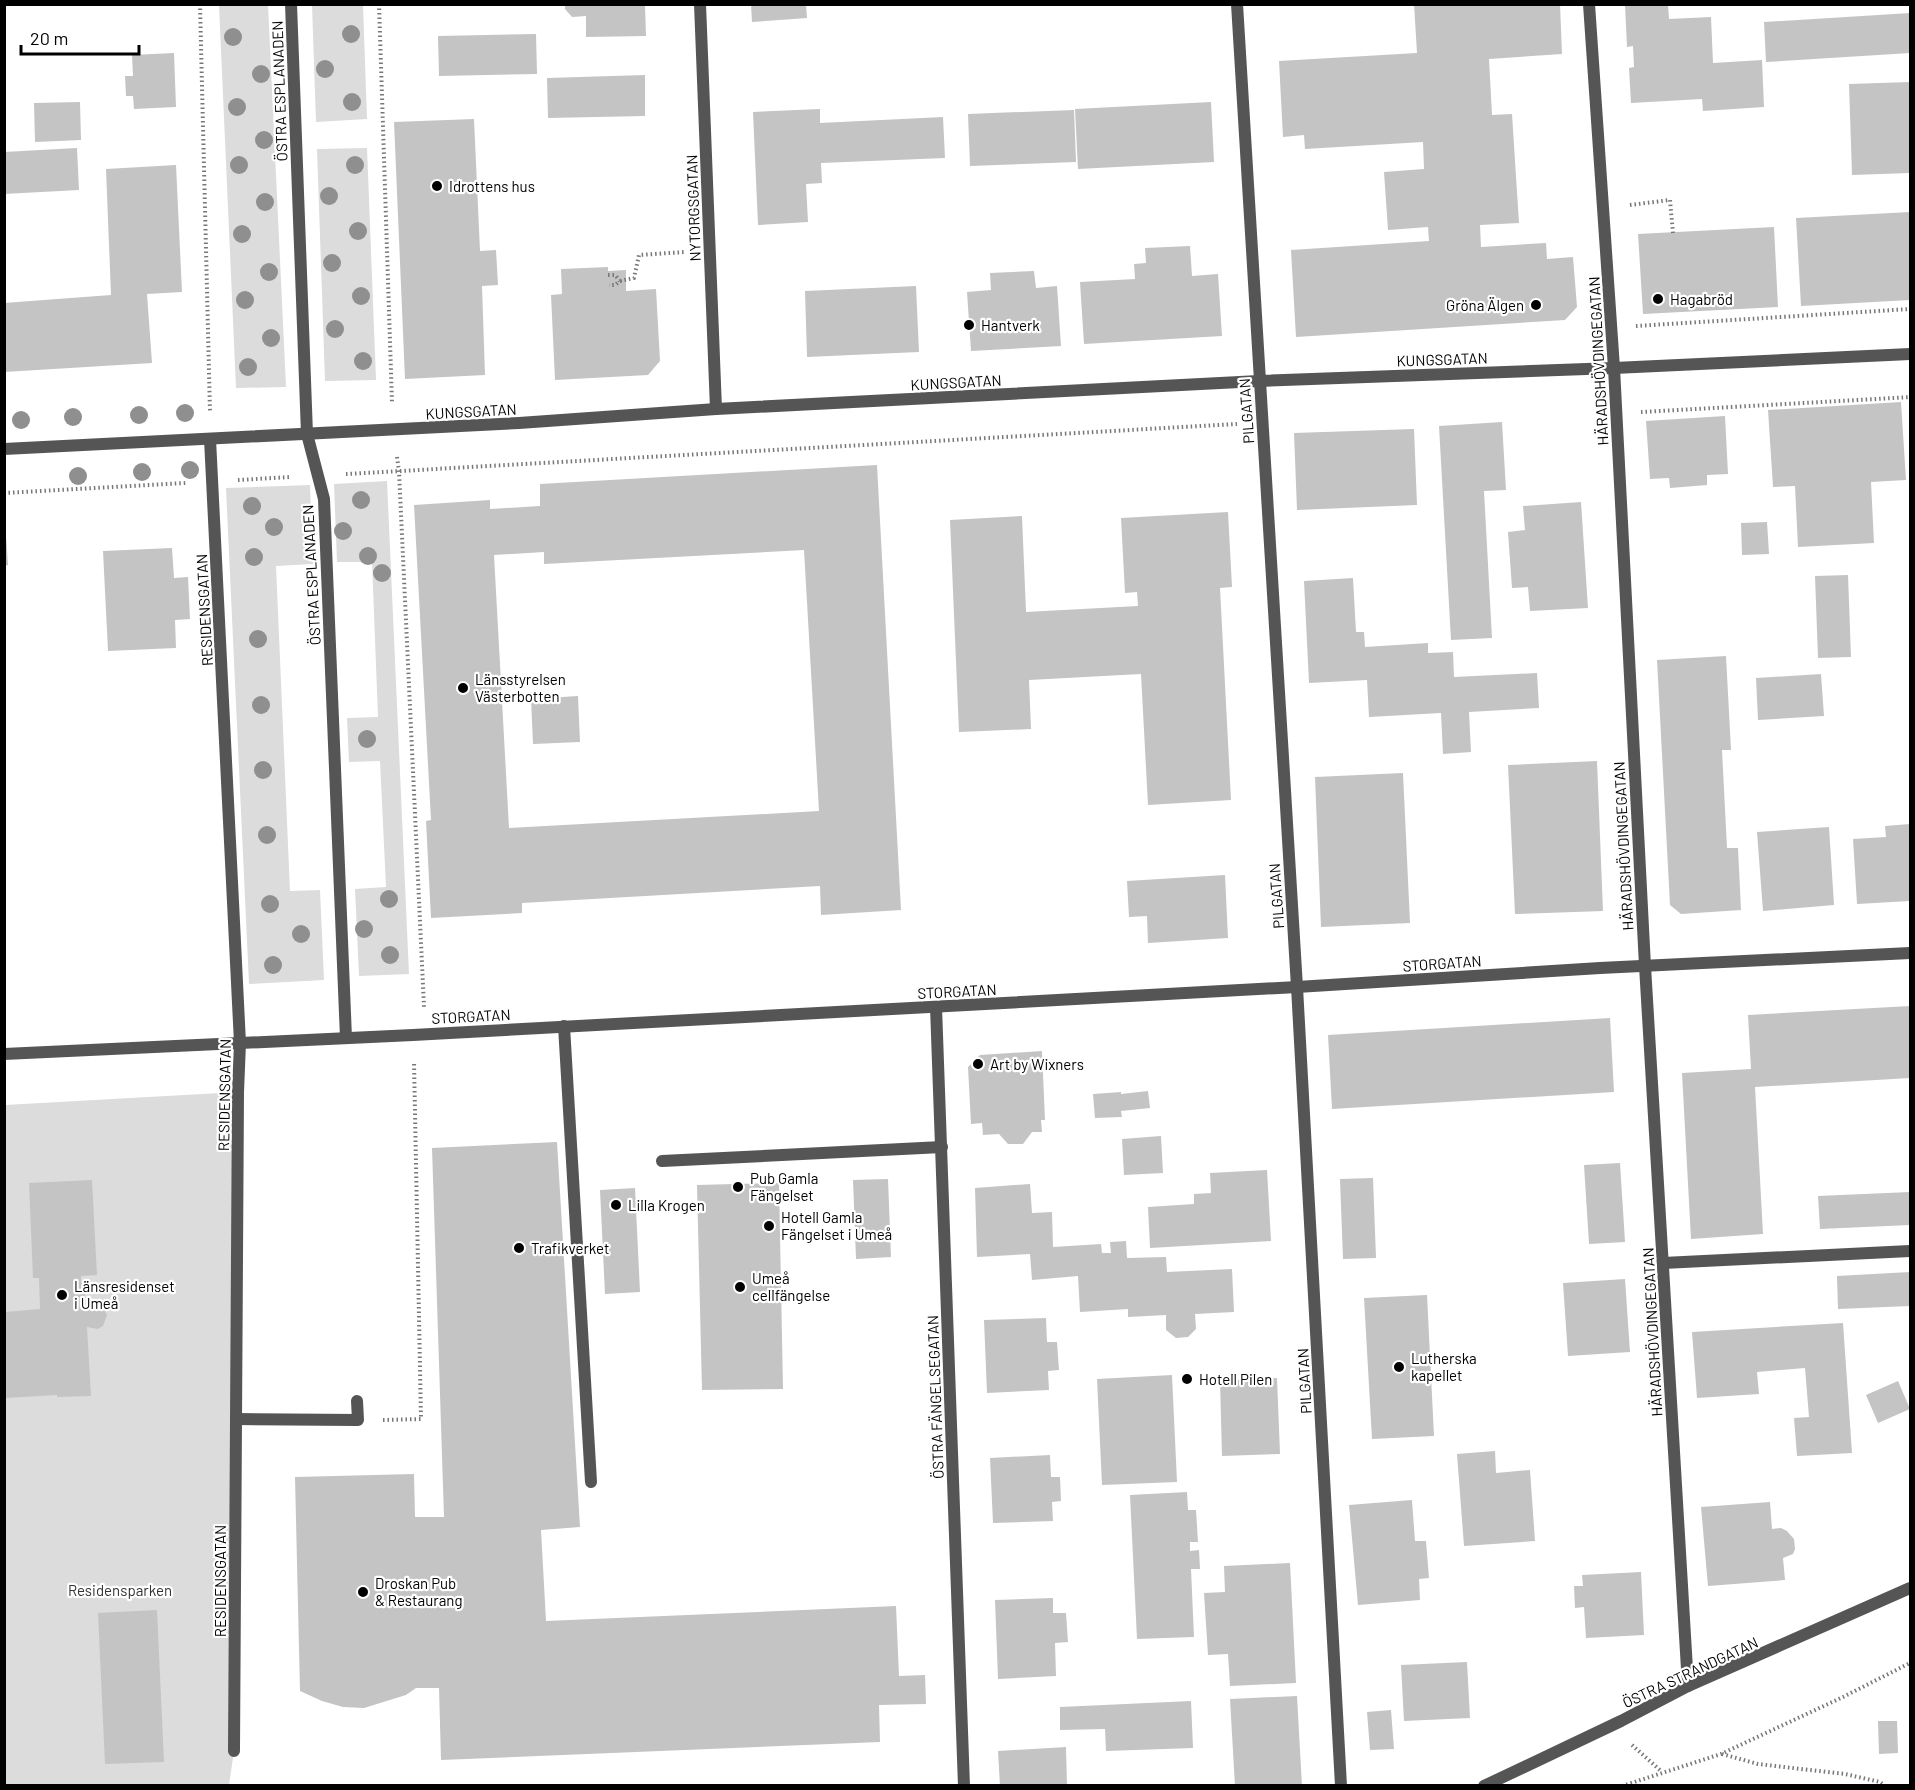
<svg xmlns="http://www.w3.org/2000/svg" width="1915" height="1790" font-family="Barlow,sans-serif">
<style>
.green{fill:#dcdcdc}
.building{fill:#c4c4c4;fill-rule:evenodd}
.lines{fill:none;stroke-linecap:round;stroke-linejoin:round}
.path{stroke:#777;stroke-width:4;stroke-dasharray:1.5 3;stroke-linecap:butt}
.service{stroke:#555;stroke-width:12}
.minor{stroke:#555;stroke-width:12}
.tertiary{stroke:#555;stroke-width:12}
.tree{fill:#8f8f8f}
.poi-dot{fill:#000;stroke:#fff;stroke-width:2}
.labels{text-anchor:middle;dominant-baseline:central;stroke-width:4.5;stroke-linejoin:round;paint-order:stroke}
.street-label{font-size:15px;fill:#000;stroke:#fff}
.poi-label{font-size:15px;fill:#000;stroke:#fff;text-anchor:start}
.park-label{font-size:15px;fill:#333;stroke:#fff}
</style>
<rect width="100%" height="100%" fill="#fff"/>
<g class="green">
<path d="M219 5H268L286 387 236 388Z"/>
<path d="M312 5H363L367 119 316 122Z"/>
<path d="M367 148 376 380 325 381 317 149Z"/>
<path d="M387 481 409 974 359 976 355 889 386 887 380 761 349 762 347 718 378 717 372 562H337L334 484Z"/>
<path d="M310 485 313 564 276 566 290 891 320 890 324 980 249 984 226 488Z"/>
<path d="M238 1092 234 1751 229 1785 5 1786V1105Z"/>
</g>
<g class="building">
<path d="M751 4H806L807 18 752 22Z"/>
<path d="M1414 4H1560L1562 54 1489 59 1492 115 1512 114 1519 223 1480 225 1481 247 1546 243 1547 259 1573 257 1577 307 1565 320 1296 337 1291 250 1429 241 1428 227 1388 230 1384 172 1424 169 1423 142 1305 149 1304 135 1283 137 1279 61 1417 53Z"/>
<path d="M1625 4H1668L1669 19 1711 17 1713 63 1762 60 1764 107 1703 111 1702 99 1631 103 1629 68 1634 67 1633 46 1627 47Z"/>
<path d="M565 5H645L646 36 586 37V16L572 17 565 9Z"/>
<path d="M1910 13V53L1766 62 1764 22Z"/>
<path d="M536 34 537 74 439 76 438 36Z"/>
<path d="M174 53 176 107 134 109 133 96H126L125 76H133L132 55Z"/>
<path d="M645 75V116L548 118 547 78Z"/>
<path d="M1910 82V173L1852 175 1849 84Z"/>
<path d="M80 102 81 140 35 142 34 103Z"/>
<path d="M1211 102 1214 162 1078 169 1075 109Z"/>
<path d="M820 109V123L943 117 945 158 821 163 822 183 806 184 808 222 758 225 753 112Z"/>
<path d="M1074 110 1076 162 970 166 968 114Z"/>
<path d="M474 119 480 251 496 250 498 285 482 286 485 375 405 379 394 122Z"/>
<path d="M77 148 79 190 4 194V152Z"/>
<path d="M176 165 182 292 147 294 152 363 4 372V303L111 295 106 169Z"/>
<path d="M1910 212V300L1801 306 1796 218Z"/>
<path d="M1774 227 1778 307 1643 314 1638 234Z"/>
<path d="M1190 246 1192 276 1218 274 1222 336 1084 344 1080 282 1135 279 1134 264 1146 263 1145 248Z"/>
<path d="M608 267V271L626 270V291L656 289 660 361 648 375 555 380 551 295 562 294 561 269Z"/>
<path d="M1034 271 1036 288 1057 286 1061 346 971 351 967 292 991 290 990 273Z"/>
<path d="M916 286 919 352 807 357 805 291Z"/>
<path d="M1901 402 1906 480 1871 482 1874 543 1798 547 1795 486 1773 487 1768 410Z"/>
<path d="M1725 416 1728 474 1707 475V485L1670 488 1669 478 1650 479 1646 421Z"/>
<path d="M1502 422 1506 490 1484 491 1492 638 1451 640 1439 426Z"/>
<path d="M1414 429 1417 505 1297 510 1294 433Z"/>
<path d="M877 465 901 910 821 915 820 886 522 903V913L431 918 426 821 431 820 414 505 490 500V509L540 506V484ZM804 550 819 811 509 828 494 555 544 552V564Z"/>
<path d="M1581 502 1588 608 1530 611 1528 587 1512 588 1508 532 1525 530 1523 506Z"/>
<path d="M1228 512 1232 587 1220 588 1231 800 1148 805 1141 674 1029 680 1031 729 959 732 950 520 1022 516 1026 612 1138 606 1137 592 1125 593 1121 518Z"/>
<path d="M1767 522 1769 554 1742 555 1741 523Z"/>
<path d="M4 536H6L8 565 4 566Z"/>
<path d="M172 548 174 578 188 577 190 619 175 620 176 648 108 651 103 551Z"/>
<path d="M1848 575 1851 657 1818 658 1815 576Z"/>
<path d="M1353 578 1356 632H1364L1365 647 1428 643V653L1453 652 1454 677 1537 673 1539 708 1469 712 1471 752 1443 754 1441 713 1369 717 1367 680 1309 683 1304 581Z"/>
<path d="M1726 656 1731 750H1722L1727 848H1738L1741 910 1681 914 1670 905 1657 660Z"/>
<path d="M1821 674 1824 716 1758 720 1756 678Z"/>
<path d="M578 696 580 742 533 744 531 699Z"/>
<path d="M1597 761 1603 911 1515 914 1508 765Z"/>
<path d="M1403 773 1410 923 1321 927 1315 777Z"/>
<path d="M1910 824V901L1857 904 1853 839 1886 837 1885 826Z"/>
<path d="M1829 827 1834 905 1763 911 1757 832Z"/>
<path d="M1225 875 1228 938 1148 943 1147 916 1129 917 1127 881Z"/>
<path d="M1910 1006V1078L1755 1087 1763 1234 1691 1239 1682 1073 1751 1069 1748 1015Z"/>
<path d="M1610 1018 1614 1092 1332 1109 1328 1035Z"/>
<path d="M1042 1051 1045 1120H1041L1042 1132H1032L1023 1144H1008L999 1134 983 1135 982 1123 971 1124 968 1067 980 1055Z"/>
<path d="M1148 1091 1150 1108 1121 1111 1122 1117 1095 1118 1093 1094 1121 1092V1094Z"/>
<path d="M1161 1136 1163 1173 1124 1175 1122 1139Z"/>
<path d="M557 1142 580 1527 541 1530 546 1621 896 1606 899 1676 925 1675 926 1704 879 1705 880 1742 441 1760 439 1688H416L406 1695 364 1708 343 1707 322 1701 300 1691 295 1477 414 1474 415 1517H444L432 1148Z"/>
<path d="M1620 1163 1625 1242 1589 1244 1584 1165Z"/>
<path d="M1267 1170 1271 1241 1150 1248 1148 1207 1194 1204V1194L1211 1193 1210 1173Z"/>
<path d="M1373 1178 1376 1258 1343 1259 1340 1179Z"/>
<path d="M888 1179 891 1257 856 1259 853 1180Z"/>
<path d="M92 1180 97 1275 81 1276V1283H84L86 1306 96 1303 102 1306 107 1315 103 1326 98 1329 87 1327 91 1396 57 1397V1395L5 1398V1312L40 1309 39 1278H33L29 1183Z"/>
<path d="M779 1183 783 1389 702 1390 697 1185Z"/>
<path d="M1030 1184 1032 1213 1052 1212 1053 1247 1101 1244 1102 1253H1111L1110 1242 1126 1241 1127 1258 1166 1257 1167 1272 1232 1269 1234 1312 1195 1314 1196 1329 1188 1337 1176 1338 1166 1330V1315L1128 1317V1309L1080 1312 1078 1276 1032 1280 1030 1254 977 1257 975 1188Z"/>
<path d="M635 1188 640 1292 605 1294 600 1190Z"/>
<path d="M1910 1192V1225L1820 1229 1818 1196Z"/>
<path d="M1910 1272V1306L1838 1309 1837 1276Z"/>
<path d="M1625 1279 1630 1352 1568 1356 1563 1283Z"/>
<path d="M1427 1295 1434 1436 1372 1439 1364 1298Z"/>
<path d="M1046 1318 1047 1342H1057L1059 1370 1048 1371 1049 1390 987 1393 984 1320Z"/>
<path d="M1843 1323 1852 1453 1797 1456 1794 1418 1809 1417 1805 1368 1757 1372 1759 1394 1697 1398 1692 1332Z"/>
<path d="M1172 1375 1177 1482 1102 1485 1097 1379Z"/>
<path d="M1277 1378 1280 1454 1222 1456 1220 1381Z"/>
<path d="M1898 1381 1910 1409 1878 1423 1866 1395Z"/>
<path d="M1495 1451 1496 1473 1530 1470 1535 1541 1464 1546 1457 1454Z"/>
<path d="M1050 1455 1051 1477H1060L1061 1501 1052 1502 1053 1521 993 1523 990 1458Z"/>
<path d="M1187 1492 1188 1510H1196L1198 1542H1190V1551L1199 1550 1200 1569H1191L1194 1637 1137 1639 1130 1495Z"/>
<path d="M1412 1500 1415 1541H1426L1429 1578 1419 1579 1420 1600 1358 1605 1349 1505Z"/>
<path d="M1770 1502 1772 1529 1781 1528 1787 1531 1794 1539 1795 1549 1793 1554 1783 1558 1785 1580 1708 1586 1701 1507Z"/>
<path d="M1290 1563 1296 1683 1230 1686 1228 1654 1208 1655 1204 1593 1225 1592 1224 1566Z"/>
<path d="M1641 1572 1644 1635 1586 1638 1584 1607 1575 1608 1574 1586H1583L1582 1575Z"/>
<path d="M1053 1598V1613H1066L1068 1642 1055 1643 1056 1676 998 1679 995 1600Z"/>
<path d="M157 1610 164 1762 105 1764 98 1613Z"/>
<path d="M1467 1662 1470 1718 1404 1721 1401 1665Z"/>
<path d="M1297 1696 1302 1786H1235L1230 1699Z"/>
<path d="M1191 1701 1193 1748 1106 1751 1105 1729 1060 1730V1707Z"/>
<path d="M1391 1710 1394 1749 1370 1750 1367 1712Z"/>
<path d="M1878 1721H1897L1898 1753 1879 1754Z"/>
<path d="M1066 1747 1067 1786H1000L998 1751Z"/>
</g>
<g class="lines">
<g class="path">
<path d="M200 4 210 412"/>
<path d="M379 4 392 403"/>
<path d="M1630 205 1670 200 1673 233"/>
<path d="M608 275H615L620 281 615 285H609"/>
<path d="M620 281 634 278 639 255 685 252"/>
<path d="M1636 326 1910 309"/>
<path d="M1641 412 1910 397"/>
<path d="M397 457 399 471 424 1007"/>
<path d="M346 474 1237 424"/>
<path d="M238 480 290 477"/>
<path d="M4 493 186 483"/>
<path d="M383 1420 421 1419 414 1062"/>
<path d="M1632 1745 1662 1772"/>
<path d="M1722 1754 1758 1764 1845 1774 1880 1782 1885 1786"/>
<path d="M1622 1786 1721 1754 1843 1697 1910 1663"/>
</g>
<g class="service">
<path d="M307 434 324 499 346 1038"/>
<path d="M564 1026 591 1482"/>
<path d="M662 1161 942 1147"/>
<path d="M1663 1263 1910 1251"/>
</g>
<g class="minor">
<path d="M291 4 307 434"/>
<path d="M700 4 716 409"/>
<path d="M1237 4 1297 987 1341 1786"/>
<path d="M1589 4 1614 368 1645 966 1688 1686"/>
<path d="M210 439 240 1043 238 1092 234 1751"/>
<path d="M4 449 519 423 716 409 1259 381 1614 368 1910 354"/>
<path d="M936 1007 964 1786"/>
<path d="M4 1054 413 1035 1297 987 1600 968 1910 953"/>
<path d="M236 1419 358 1420 357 1401"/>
</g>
<path class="tertiary" d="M1484 1786 1621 1721 1688 1686 1910 1588"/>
</g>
<g class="tree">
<circle cx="351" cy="34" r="9"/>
<circle cx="233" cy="37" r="9"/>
<circle cx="325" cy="69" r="9"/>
<circle cx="261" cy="74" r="9"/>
<circle cx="352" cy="102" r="9"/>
<circle cx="237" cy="107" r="9"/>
<circle cx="264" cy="140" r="9"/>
<circle cx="239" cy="165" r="9"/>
<circle cx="355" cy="165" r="9"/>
<circle cx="329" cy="196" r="9"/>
<circle cx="265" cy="202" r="9"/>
<circle cx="358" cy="231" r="9"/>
<circle cx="242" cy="234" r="9"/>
<circle cx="332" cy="263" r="9"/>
<circle cx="269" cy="272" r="9"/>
<circle cx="361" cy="296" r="9"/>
<circle cx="245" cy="300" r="9"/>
<circle cx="335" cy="329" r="9"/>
<circle cx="271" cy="338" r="9"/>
<circle cx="363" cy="361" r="9"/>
<circle cx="248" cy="367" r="9"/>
<circle cx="185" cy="413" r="9"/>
<circle cx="139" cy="415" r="9"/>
<circle cx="73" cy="417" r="9"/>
<circle cx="21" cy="420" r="9"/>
<circle cx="190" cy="470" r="9"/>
<circle cx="142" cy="472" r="9"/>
<circle cx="78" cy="476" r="9"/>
<circle cx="361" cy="500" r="9"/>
<circle cx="252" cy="506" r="9"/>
<circle cx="274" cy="527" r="9"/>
<circle cx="343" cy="531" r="9"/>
<circle cx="368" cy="556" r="9"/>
<circle cx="254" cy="557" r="9"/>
<circle cx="382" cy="573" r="9"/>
<circle cx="258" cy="639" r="9"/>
<circle cx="261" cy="705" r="9"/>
<circle cx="367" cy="739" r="9"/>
<circle cx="263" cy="770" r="9"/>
<circle cx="267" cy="835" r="9"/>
<circle cx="389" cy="899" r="9"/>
<circle cx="270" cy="904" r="9"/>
<circle cx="364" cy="929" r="9"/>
<circle cx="301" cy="934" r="9"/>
<circle cx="390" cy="955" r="9"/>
<circle cx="273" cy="965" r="9"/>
</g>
<g class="poi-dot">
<circle cx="437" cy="186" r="6"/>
<circle cx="1658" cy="299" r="6"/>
<circle cx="1536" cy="305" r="6"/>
<circle cx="969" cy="325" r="6"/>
<circle cx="463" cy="688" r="6"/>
<circle cx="978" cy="1064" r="6"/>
<circle cx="738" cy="1187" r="6"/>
<circle cx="616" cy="1205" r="6"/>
<circle cx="769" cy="1226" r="6"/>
<circle cx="519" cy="1248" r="6"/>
<circle cx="740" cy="1287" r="6"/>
<circle cx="62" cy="1295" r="6"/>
<circle cx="1399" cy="1367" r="6"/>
<circle cx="1187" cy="1379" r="6"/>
<circle cx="363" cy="1592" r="6"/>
</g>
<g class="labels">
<g class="street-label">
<text transform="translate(279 91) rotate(-92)">ÖSTRA ESPLANADEN</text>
<text transform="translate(693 208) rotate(-92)">NYTORGSGATAN</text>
<text transform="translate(1442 359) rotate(-2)">KUNGSGATAN</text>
<text transform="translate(1598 361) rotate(-93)">HÄRADSHÖVDINGEGATAN</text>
<text transform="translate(956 382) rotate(-3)">KUNGSGATAN</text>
<text transform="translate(471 411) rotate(-3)">KUNGSGATAN</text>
<text transform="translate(1246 411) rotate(-94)">PILGATAN</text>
<text transform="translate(311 575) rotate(-93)">ÖSTRA ESPLANADEN</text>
<text transform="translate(204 610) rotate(-93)">RESIDENSGATAN</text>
<text transform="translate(1623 846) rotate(-93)">HÄRADSHÖVDINGEGATAN</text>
<text transform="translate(1276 896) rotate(-94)">PILGATAN</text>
<text transform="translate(1442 963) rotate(-4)">STORGATAN</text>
<text transform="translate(957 991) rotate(-3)">STORGATAN</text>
<text transform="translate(471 1016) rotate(-3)">STORGATAN</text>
<text transform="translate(224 1095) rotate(-89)">RESIDENSGATAN</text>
<text transform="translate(1652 1332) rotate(-93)">HÄRADSHÖVDINGEGATAN</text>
<text transform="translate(1304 1381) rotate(-93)">PILGATAN</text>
<text transform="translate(935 1397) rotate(-92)">ÖSTRA FÄNGELSEGATAN</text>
<text transform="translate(220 1581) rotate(-90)">RESIDENSGATAN</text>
<text transform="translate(1690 1672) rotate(-25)">ÖSTRA STRANDGATAN</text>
</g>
<g class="poi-label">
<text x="449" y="186">Idrottens hus</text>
<text x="1670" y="299">Hagabröd</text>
<text x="1524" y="305" text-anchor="end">Gröna Älgen</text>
<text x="981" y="325">Hantverk</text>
<text x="475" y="679">Länsstyrelsen<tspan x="475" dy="17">Västerbotten</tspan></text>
<text x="990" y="1064">Art by Wixners</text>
<text x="750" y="1178">Pub Gamla<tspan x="750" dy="17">Fängelset</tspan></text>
<text x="628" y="1205">Lilla Krogen</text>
<text x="781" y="1217">Hotell Gamla<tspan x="781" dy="17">Fängelset i Umeå</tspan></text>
<text x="531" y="1248">Trafikverket</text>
<text x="752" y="1278">Umeå<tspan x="752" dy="17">cellfängelse</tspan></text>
<text x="74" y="1286">Länsresidenset<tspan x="74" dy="17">i Umeå</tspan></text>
<text x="1411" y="1358">Lutherska<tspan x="1411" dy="17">kapellet</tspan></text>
<text x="1199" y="1379">Hotell Pilen</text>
<text x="375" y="1583">Droskan Pub<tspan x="375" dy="17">&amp; Restaurang</tspan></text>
</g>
<g class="park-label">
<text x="120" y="1590">Residensparken</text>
</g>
</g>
<rect width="1915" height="1790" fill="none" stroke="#000000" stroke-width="12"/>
<path d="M21 45v9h118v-9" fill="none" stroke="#000000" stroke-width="3"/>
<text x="30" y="45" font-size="18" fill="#000000" stroke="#ffffff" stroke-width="4.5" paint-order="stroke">20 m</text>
</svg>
